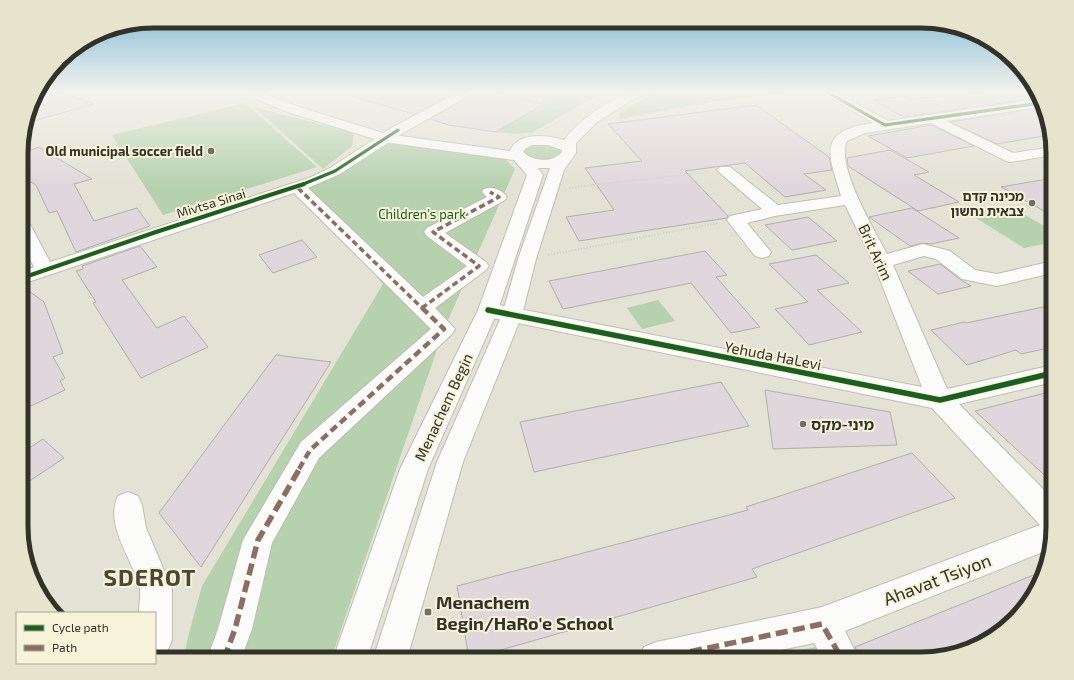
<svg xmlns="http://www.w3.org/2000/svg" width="1074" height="680" font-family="'Exo 2','Noto Sans Hebrew',sans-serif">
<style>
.green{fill:#b5d1ae}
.building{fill:#e0d7dc;stroke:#b2aeac}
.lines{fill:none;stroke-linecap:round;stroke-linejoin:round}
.minor-casing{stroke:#bfbeb3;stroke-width:2}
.major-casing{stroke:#bfbeb3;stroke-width:2}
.path-far1{stroke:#d3d2ce;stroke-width:1.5;stroke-dasharray:1 1;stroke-linecap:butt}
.path{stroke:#d3d2ce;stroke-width:2;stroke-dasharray:1.5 1.5;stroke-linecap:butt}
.minor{fill:#fbfbf9;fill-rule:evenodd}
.major{fill:#fbfbf9;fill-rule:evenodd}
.quiet-far2{stroke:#8d6e63;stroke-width:3.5;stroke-dasharray:6 3.5;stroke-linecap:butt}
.quiet-far1{stroke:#8d6e63;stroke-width:4.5;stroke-dasharray:8 4.5;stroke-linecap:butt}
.quiet{stroke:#8d6e63;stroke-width:5.5;stroke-dasharray:12 5.5;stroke-linecap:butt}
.cycleway-far2-casing{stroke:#f7f3db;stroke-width:4.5}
.cycleway-far1-casing{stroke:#f7f3db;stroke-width:6}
.cycleway-casing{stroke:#f7f3db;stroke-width:8}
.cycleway-far2{stroke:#1b5e20;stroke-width:3}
.cycleway-far1{stroke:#1b5e20;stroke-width:4}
.cycleway{stroke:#1b5e20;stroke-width:5.5}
.poi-dot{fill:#717065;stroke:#f7f3db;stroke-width:1.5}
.labels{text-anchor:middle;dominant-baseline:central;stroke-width:4;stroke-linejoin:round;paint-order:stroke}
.far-poi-label{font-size:13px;font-weight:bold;fill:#333229;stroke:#f7f3db;text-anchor:end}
.far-street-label{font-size:13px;fill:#333229;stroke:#f7f3db}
.far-park-label{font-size:13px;fill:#17601f;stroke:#f7f3db}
.street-label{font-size:15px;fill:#333229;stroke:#f7f3db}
.poi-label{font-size:15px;font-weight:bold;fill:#333229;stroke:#f7f3db;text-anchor:start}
.near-street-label{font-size:18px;fill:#333229;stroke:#f7f3db}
.near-poi-label{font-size:18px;font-weight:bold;fill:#333229;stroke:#f7f3db;text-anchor:start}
.near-district-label{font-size:23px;font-weight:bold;letter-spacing:1px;fill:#4b4734;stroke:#f7f3db}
.rim{fill:none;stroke:#333229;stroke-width:5}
</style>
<rect width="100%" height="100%" fill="#e4e2d4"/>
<g class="green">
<path d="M548 92H603L533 132 517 134 496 132 542 106V101Z"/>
<path d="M657 92H794L717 101 620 119 619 113Z"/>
<path d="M245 103 317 167 163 215 112 135Z"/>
<path d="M254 107 354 133 352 146 323 169Z"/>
<path d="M537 142 560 148 561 154C548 163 537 160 522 157L521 147Z"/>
<path d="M384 143 504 158 515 169 444 329 331 659H184L188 637 202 586 383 284 339 229 295 192Z"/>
<path d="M982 207 991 212 1013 208 1053 231V242L1024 248 963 210Z"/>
<path d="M658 300 675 321 642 329 627 308Z"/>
<path d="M823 646 830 659H745Z"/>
</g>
<g class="building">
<path d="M60 92 94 104 26 123 33 100Z"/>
<path d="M352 92H457L414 114 351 96Z"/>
<path d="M476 92H496L544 104 496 132 449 125 430 119Z"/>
<path d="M988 92H1037L1039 98 904 117 873 100 905 96 911 99Z"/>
<path d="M756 105 829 157 832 170 804 174 826 190 785 197 745 163 685 171 728 216 727 218 579 241 566 217 614 210 585 168 642 161 608 124Z"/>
<path d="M1041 107 1050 135 997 144 951 122Z"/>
<path d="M931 125 974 146 907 158 868 136Z"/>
<path d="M39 147 92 179 74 184 94 221 137 208 150 226 76 252 57 211 49 213 36 185 22 177V153Z"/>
<path d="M890 150 929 172 914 175 959 202 918 211 848 166 847 158Z"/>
<path d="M1053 178V216L1001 187Z"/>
<path d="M912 208 959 238 931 244 923 243 910 246 869 217Z"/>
<path d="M808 217 837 241 792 250 765 225Z"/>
<path d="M302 240 317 257 273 273 259 255Z"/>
<path d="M140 246 157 267 122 280 157 328 184 316 208 347 141 378 93 303 96 302 76 271 83 269 82 266Z"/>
<path d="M705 251 727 275 716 277 760 327 731 333 691 283 563 309 549 281Z"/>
<path d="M816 255 849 283 817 290 862 332 809 345 775 309 808 302 769 264Z"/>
<path d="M940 264 961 280 971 286 938 294 908 271Z"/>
<path d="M22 286 44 302 63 353 53 357 65 378 60 381 65 390 22 410Z"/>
<path d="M1053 305V347L1021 354 1016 350 967 365 931 330 964 322 966 323Z"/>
<path d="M276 355 331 362 201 567 159 513Z"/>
<path d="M721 382 749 426 534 472 520 422Z"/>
<path d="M765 390 890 412 897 445 773 449Z"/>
<path d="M1053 391V483L975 411Z"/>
<path d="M43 439 64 458 22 486V453Z"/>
<path d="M912 453 955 498 752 569 757 577 469 659 457 586 748 510 746 507Z"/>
<path d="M1041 572 1031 600 987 641 930 659H860L855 647Z"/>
</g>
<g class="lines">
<defs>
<g id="minor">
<path d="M460 92H475L403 133 340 174 308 188 423 297 467 266 427 236 424 232 427 228 487 197 482 192 484 189C493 186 502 190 507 197L505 200 445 233 486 262 489 266 486 270 435 308 455 329 452 334 319 458 272 543 252 629 241 659H207L218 629 243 540 301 442 431 329 294 193 22 284V271L34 267 22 244V221L28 222 31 226 50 262 309 178 330 168 393 127Z"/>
<path d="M821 92H835L888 121 1039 99 1040 107 946 121 1013 153 1053 147V155L1011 162 1006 161 931 123 865 133 847 141C835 165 875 231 887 254L923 244 950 251 975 270 997 274 1053 261V273L997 286 962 279 936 259 924 256 893 265 947 389 1053 365V382L959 404 1053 499V536L1048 550 845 631 859 659H823L814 643 738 659H639L644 647 656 642 822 607 1040 525 932 408 488 317 481 315 478 310 481 305 488 303 922 387 873 262 845 205 775 216 747 223 771 252 769 256 762 258 755 256 727 220 730 216 762 209 720 173 717 170 720 167H730L778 205 841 196C828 153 817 131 873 123Z"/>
<path d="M128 492 138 496 142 505 146 528 172 589V640L167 652 155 657V613H139C139 605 141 595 140 588 133 559 104 526 118 496Z"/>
</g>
<path id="major" d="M244 92H260L299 107 386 134 510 151C518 131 547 135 564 140 579 121 606 101 629 92 634 91 640 92 645 92L597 122 576 143V153L564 170 536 259 522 315 463 462 407 659H373L437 462 502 315 518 259 550 168H538L543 175 498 310 428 469 367 659H333L400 469 478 310 527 175 514 160 384 142 291 113 246 95ZM532 145H548L562 150V152C553 163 533 162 523 152L525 149Z"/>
</defs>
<use href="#minor" class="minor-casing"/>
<use href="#major" class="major-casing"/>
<g class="path-far1">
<path d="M501 92 574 112"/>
<path d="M646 105 653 104"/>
<path d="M551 127 574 112"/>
<path d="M592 185 709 172"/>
</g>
<g class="path">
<path d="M569 188 600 184"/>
<path d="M548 255 718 223"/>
</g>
<use href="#minor" class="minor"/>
<use href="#major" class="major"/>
<g class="quiet-far2">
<path d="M298 188 422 308"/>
<path d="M422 308 479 266 433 232 499 197 490 192"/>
</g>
<g class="quiet-far1">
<path d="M422 308 424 307"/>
<path d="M299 469 310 450 444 329 421 307"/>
</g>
<g class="quiet">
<path d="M224 659 235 629 258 540 300 468"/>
<path d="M656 659 822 624 842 659"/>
</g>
<defs>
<g id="cycleway-far2">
<path d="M827 92 885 125 1040 103"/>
<path d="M301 185 335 171 398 130"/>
</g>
<path id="cycleway-far1" d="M22 278 156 232 304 184"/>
<path id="cycleway" d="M488 310 940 400 1053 373"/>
</defs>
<use href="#cycleway-far2" class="cycleway-far2-casing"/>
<use href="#cycleway-far1" class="cycleway-far1-casing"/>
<use href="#cycleway" class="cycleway-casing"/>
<use href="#cycleway-far2" class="cycleway-far2"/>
<use href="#cycleway-far1" class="cycleway-far1"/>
<use href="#cycleway" class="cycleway"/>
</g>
<linearGradient id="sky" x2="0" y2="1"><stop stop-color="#7bb7d6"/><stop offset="0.49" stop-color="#f3f2ec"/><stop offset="1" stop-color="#f3f2ec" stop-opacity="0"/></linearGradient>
<rect width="1074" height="187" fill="url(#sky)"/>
<g class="poi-dot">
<circle cx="211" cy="151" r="4"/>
<circle cx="1032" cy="203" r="4"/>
<circle cx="803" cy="424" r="4"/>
<rect x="424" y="608" width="8" height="8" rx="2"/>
</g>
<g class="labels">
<g class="far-poi-label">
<text x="203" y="151">Old municipal soccer field</text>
<text x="1024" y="196">מכינה קדם<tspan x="1024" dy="15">צבאית נחשון</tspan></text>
</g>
<g class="far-street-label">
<text transform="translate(211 203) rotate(-17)">Mivtsa Sinai</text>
</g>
<g class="far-park-label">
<text x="422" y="214">Children's park</text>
</g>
<g class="street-label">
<text transform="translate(876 252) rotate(65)">Brit Arim</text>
<text transform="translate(773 355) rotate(11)">Yehuda HaLevi</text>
<text transform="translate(443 407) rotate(-65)">Menachem Begin</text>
</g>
<g class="poi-label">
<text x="811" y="424">מיני-מקס</text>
</g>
<g class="near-street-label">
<text transform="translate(937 579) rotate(-21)">Ahavat Tsiyon</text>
</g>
<g class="near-poi-label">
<text x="436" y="602">Menachem<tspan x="436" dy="21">Begin/HaRo'e School</tspan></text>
</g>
<g class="near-district-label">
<text x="150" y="577">SDEROT</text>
</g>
</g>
<path d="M0 0H1074V680H0ZM153 28H921A125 125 0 0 1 1046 153V527A125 125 0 0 1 921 652H153A125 125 0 0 1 28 527V153A125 125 0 0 1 153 28Z" fill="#e7e4cd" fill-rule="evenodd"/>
<path class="rim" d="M153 28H921A125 125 0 0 1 1046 153V527A125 125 0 0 1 921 652H153A125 125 0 0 1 28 527V153A125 125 0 0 1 153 28Z"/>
<rect x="16" y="612" width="140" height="52" fill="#f7f3db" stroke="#a9a694"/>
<rect x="24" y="625" width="20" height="6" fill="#1b5e20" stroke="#a9a694"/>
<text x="52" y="632" font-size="12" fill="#333229">Cycle path</text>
<rect x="24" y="645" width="20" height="6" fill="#8d6e63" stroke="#a9a694"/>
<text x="52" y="652" font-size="12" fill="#333229">Path</text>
</svg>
